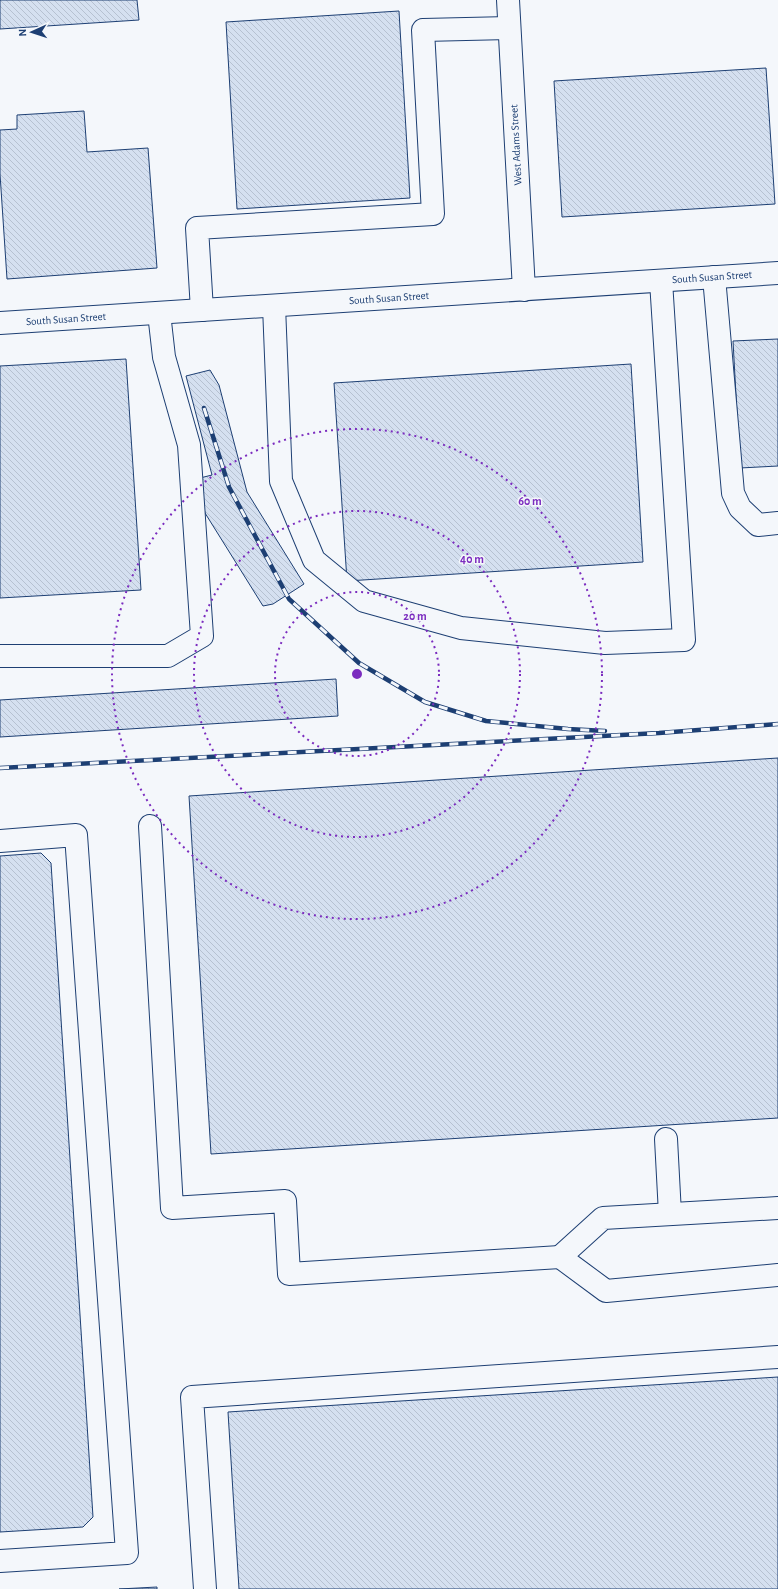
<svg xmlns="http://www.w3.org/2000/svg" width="778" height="1589" font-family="'Alegreya Sans',sans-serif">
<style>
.building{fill:url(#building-back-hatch);stroke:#1d3f73}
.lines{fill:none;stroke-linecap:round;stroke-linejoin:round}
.minor-casing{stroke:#1d3f73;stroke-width:24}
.minor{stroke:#f4f7fb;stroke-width:22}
.rail-casing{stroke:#1d3f73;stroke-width:4.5}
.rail{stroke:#f4f7fb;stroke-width:3;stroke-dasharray:9;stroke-linecap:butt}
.ring{fill:none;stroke:#7b2cbf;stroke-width:2;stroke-dasharray:2 4}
.labels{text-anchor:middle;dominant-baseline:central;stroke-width:3;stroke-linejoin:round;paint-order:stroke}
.street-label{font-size:11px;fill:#1d3f73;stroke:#f4f7fb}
.centre{fill:#7b2cbf;stroke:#f4f7fb;stroke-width:2}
.ring-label{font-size:12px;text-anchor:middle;font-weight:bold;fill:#7b2cbf;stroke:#f4f7fb;stroke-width:3;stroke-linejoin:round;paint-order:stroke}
</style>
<defs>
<pattern id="building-back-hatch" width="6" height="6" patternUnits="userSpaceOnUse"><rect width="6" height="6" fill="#d5e0f0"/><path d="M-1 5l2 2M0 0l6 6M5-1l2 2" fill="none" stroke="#b6c1d1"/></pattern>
</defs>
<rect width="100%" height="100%" fill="#f4f7fb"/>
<g class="building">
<path d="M0 0H137L139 20 0 29Z"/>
<path d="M399 11 410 198 237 209 226 22Z"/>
<path d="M766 68 775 204 562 217 554 81Z"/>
<path d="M84 111 87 152 148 148 157 268 7 279 0 174V130L17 129V115Z"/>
<path d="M778 339V466L740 468 733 341Z"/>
<path d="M126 359 141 590 0 598V366Z"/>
<path d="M631 364 643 562 347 581 334 383Z"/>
<path d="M210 370 219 385 247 492 304 584 273 604 263 606 205 513 196 479 212 475 186 376Z"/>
<path d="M336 679 338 716 0 737V700Z"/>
<path d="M778 758V1118L211 1154 189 796Z"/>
<path d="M41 853 51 863 93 1517 83 1527 0 1532V856Z"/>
<path d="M778 1377V1589H239L228 1412Z"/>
<path d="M157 1587V1589H119Z"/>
</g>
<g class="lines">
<defs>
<g id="minor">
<path d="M508 0 524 290"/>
<path d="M714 277 733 493 740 508 758 525 778 523"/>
<path d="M274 306 281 481 314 560 364 601 461 628 605 643 684 640 661 281"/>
<path d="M202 310 197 228 433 214 423 30 509 28"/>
<path d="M0 323 778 273"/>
<path d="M0 656H168L202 636 189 445 164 357 159 313"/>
<path d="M150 826 172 1208 285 1201 289 1274 560 1257"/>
<path d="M0 841 76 835 127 1553 0 1561"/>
<path d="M666 1139 670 1214"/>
<path d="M778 1208 603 1218 560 1257 606 1291 778 1275"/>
<path d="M205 1589 192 1397 778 1357"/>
</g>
</defs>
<use href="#minor" class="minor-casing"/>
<use href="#minor" class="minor"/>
<defs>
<g id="rail">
<path d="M204 408 229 487 289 599 359 663 425 702 486 721 568 729 605 731"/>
<path d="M0 768 659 733 778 724"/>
</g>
</defs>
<use href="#rail" class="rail-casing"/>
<use href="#rail" class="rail"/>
</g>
<g class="ring">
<circle cx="357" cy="674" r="82"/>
<circle cx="357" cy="674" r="163"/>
<circle cx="357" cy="674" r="245"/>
</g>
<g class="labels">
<g class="street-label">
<text transform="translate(516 145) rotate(-93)">West Adams Street</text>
<text transform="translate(712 277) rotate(-4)">South Susan Street</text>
<text transform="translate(389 298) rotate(-4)">South Susan Street</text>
<text transform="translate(66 319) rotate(-4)">South Susan Street</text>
</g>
</g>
<circle cx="357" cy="674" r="6" class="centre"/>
<g class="ring-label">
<text x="530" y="505">60 m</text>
<text x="472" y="563">40 m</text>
<text x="415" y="620">20 m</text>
</g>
<g transform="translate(32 32) rotate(267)" stroke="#f4f7fb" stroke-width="3" paint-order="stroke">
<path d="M0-3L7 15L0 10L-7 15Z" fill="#1d3f73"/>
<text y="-6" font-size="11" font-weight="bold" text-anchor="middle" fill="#1d3f73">N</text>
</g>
</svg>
